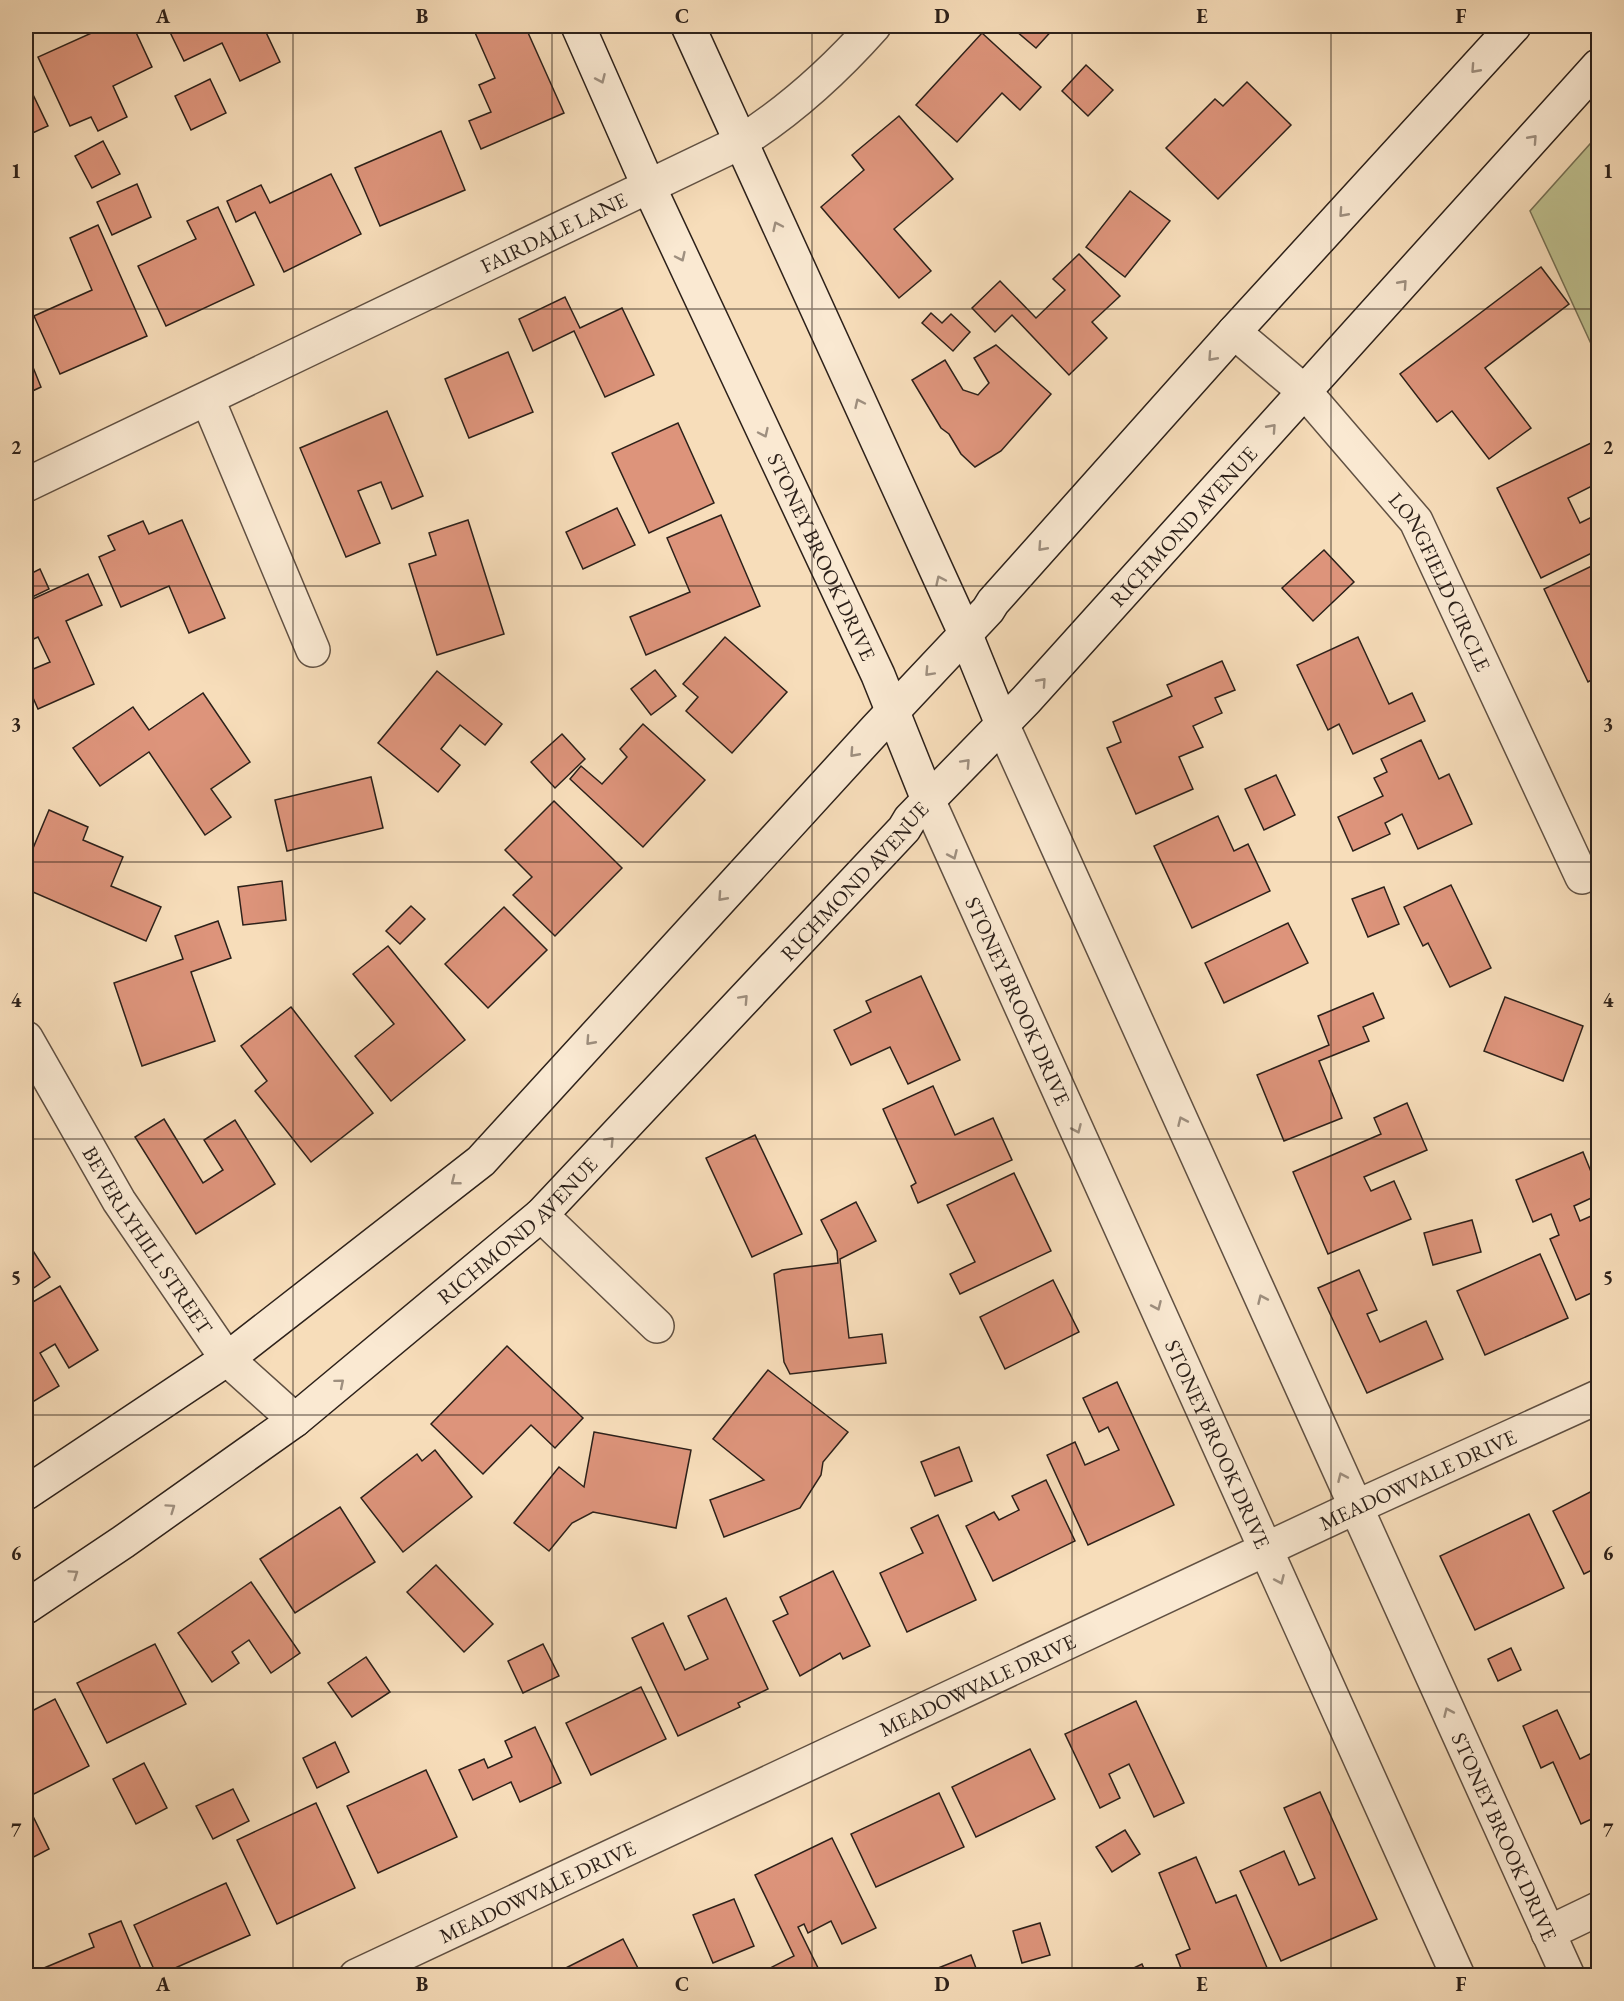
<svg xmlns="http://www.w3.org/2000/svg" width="1624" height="2001" font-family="'EB Garamond',serif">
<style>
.green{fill:#bec08f;stroke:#767054;stroke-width:1.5}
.building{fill:#dd947b;stroke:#2d211a;stroke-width:1.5}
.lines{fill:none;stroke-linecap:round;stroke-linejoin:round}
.street-casing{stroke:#605042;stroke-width:36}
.secondary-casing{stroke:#2d211a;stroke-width:36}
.street{stroke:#fae9d2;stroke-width:33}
.secondary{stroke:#fae9d2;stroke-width:33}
.oneway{stroke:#9e8f7f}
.grid{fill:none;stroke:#2d211a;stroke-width:1.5;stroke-opacity:0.55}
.labels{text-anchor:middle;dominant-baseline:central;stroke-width:6;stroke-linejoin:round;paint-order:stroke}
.street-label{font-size:21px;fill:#2d211a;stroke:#fae9d2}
.neatline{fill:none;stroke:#2d211a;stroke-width:2}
.grid-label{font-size:20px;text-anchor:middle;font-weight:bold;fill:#2d211a}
</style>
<rect width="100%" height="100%" fill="#f7ddba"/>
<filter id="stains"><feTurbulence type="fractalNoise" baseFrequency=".00333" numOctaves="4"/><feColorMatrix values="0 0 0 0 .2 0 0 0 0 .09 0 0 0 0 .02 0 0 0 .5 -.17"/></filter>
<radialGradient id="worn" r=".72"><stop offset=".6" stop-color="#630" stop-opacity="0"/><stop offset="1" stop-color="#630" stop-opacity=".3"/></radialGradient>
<path class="green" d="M1598 135V359L1530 211Z"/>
<g class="building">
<path d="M107 26H133L152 67 113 86 127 117 98 131 91 117 70 126 38 57Z"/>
<path d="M167 26H263L280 62 240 81 222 43 184 61Z"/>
<path d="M480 26H525L564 113 481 149 469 121 491 112 479 85 495 78 473 28Z"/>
<path d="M1010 26H1056L1036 48Z"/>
<path d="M982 33 1041 87 1020 110 1002 93 957 142 916 105Z"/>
<path d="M1086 65 1113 90 1088 116 1062 91Z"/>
<path d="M210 79 226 113 191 130 175 96Z"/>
<path d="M26 80 48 126 26 136Z"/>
<path d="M1247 82 1291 125 1218 199 1166 148 1215 99 1223 106Z"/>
<path d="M899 116 953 179 894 229 931 271 899 298 821 207 864 170 852 155Z"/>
<path d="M441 131 465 190 380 226 355 168Z"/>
<path d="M103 141 120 174 92 188 75 156Z"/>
<path d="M331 174 361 234 284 272 255 212 236 222 227 201 261 185 270 203Z"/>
<path d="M137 184 151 217 112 235 97 202Z"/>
<path d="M1130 191 1170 221 1125 277 1086 247Z"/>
<path d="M218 207 254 285 166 326 138 266 196 239 187 221Z"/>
<path d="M98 225 147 336 60 374 34 316 92 290 70 238Z"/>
<path d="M1079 254 1120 296 1092 322 1107 338 1069 375 1012 315 995 332 972 308 1000 281 1036 318 1065 290 1053 279Z"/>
<path d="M1541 267 1569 304 1485 368 1531 428 1489 459 1452 411 1437 422 1400 374Z"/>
<path d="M565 297 580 328 622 308 654 375 605 397 574 331 533 351 519 319Z"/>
<path d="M931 313 942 323 951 314 970 332 953 351 922 323Z"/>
<path d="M996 345 1051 394 1001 451 975 467 961 454 949 434 941 428 912 380 945 360 963 390 978 395 989 383 974 358Z"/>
<path d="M26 350 41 387 26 394Z"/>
<path d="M508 352 533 412 469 438 445 379Z"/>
<path d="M387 411 423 496 392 509 381 482 358 491 380 543 346 557 300 448Z"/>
<path d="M678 423 714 503 649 533 612 453Z"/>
<path d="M1593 442 1598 454V483L1568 498 1580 523 1598 514V550L1541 578 1497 488Z"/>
<path d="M617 508 635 545 583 569 566 532Z"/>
<path d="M721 515 760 606 646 655 630 617 690 592 667 538Z"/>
<path d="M182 520 225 618 189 633 169 586 121 607 99 557 115 550 108 536 143 521 149 534Z"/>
<path d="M468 520 504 634 437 655 409 564 436 555 429 533Z"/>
<path d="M1324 550 1354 582 1313 621 1282 588Z"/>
<path d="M1598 563V676L1588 682 1544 589Z"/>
<path d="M40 569 49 589 26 600V576Z"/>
<path d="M88 574 102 605 66 621 94 684 38 709 26 682V672L50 662 38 637 27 642 26 639V602Z"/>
<path d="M725 637 787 692 732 753 686 711 698 697 683 684Z"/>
<path d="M1358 637 1389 704 1412 693 1425 721 1353 754 1339 724 1328 730 1297 665Z"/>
<path d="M1222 661 1235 690 1215 698 1222 713 1193 726 1203 747 1179 757 1193 789 1136 814 1107 748 1121 742 1113 722 1172 696 1167 685Z"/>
<path d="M655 670 676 696 651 715 631 689Z"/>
<path d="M437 671 502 724 485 745 460 725 441 749 460 765 438 792 378 743Z"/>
<path d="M203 693 250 762 211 789 231 817 205 835 149 752 100 786 73 748 133 707 149 730Z"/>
<path d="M643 724 705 780 643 847 570 779 581 766 602 784 627 757 620 749Z"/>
<path d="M562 734 585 759 555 788 531 762Z"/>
<path d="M1421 740 1439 779 1449 774 1472 824 1418 849 1402 814 1385 823 1390 834 1353 851 1338 817 1383 796 1374 778 1387 772 1381 759Z"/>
<path d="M1276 775 1295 815 1264 830 1245 789Z"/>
<path d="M371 777 383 828 287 851 275 800Z"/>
<path d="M554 801 622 868 555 936 513 895 532 877 505 850Z"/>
<path d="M49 810 88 827 83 840 123 857 111 886 161 907 146 941 26 889V865Z"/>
<path d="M1218 816 1234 851 1248 844 1270 891 1192 928 1154 846Z"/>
<path d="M282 881 286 920 243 925 238 887Z"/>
<path d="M1451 885 1491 968 1450 987 1428 943 1423 946 1404 907Z"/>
<path d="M1384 887 1399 924 1368 937 1352 899Z"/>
<path d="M411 906 425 919 400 944 386 931Z"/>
<path d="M504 907 547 950 488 1008 445 964Z"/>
<path d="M218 921 231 958 191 972 215 1041 142 1066 114 983 183 959 175 936Z"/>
<path d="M1288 923 1308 963 1224 1003 1205 963Z"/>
<path d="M388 946 465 1040 391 1101 355 1056 394 1024 353 974Z"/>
<path d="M921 976 960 1060 908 1084 890 1047 851 1065 834 1030 871 1012 866 1001Z"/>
<path d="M1373 993 1384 1018 1363 1027 1369 1041 1319 1061 1342 1118 1284 1141 1257 1075 1329 1045 1318 1016Z"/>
<path d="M1505 997 1583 1026 1563 1081 1484 1051Z"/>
<path d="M291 1007 373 1113 311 1162 255 1091 267 1081 241 1046Z"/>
<path d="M933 1086 955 1135 993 1118 1012 1160 918 1203 911 1186 916 1183 883 1109Z"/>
<path d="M1407 1103 1427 1150 1364 1177 1371 1191 1394 1181 1411 1219 1328 1254 1293 1172 1381 1134 1374 1118Z"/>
<path d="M164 1119 203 1183 223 1170 204 1140 235 1120 275 1184 196 1234 135 1137Z"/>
<path d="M755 1135 802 1234 752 1257 706 1158Z"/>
<path d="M1583 1152 1598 1189V1195L1574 1206 1580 1221 1598 1213V1290L1576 1300 1550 1239 1559 1235 1551 1214 1533 1222 1516 1180Z"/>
<path d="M1014 1173 1051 1251 960 1294 950 1274 975 1262 947 1205Z"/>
<path d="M856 1202 876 1241 840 1259 849 1338 882 1334 886 1363 790 1374 784 1362 774 1274 782 1270 838 1263 837 1251 821 1220Z"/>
<path d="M1472 1220 1481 1252 1433 1265 1424 1233Z"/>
<path d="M26 1240 50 1277 26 1293Z"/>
<path d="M1540 1254 1568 1318 1485 1355 1457 1291Z"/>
<path d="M1359 1270 1377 1310 1367 1314 1380 1342 1426 1321 1443 1359 1367 1393 1318 1288Z"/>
<path d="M1053 1280 1079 1332 1005 1369 980 1317Z"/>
<path d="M60 1286 98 1350 69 1368 55 1344 40 1353 59 1386 26 1406V1306Z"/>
<path d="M507 1346 583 1418 555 1448 531 1425 483 1474 431 1424Z"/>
<path d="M768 1370 848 1432 823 1462 821 1475 800 1508 724 1537 710 1500 764 1480 713 1439Z"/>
<path d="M1117 1382 1174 1505 1088 1545 1047 1455 1075 1442 1085 1465 1119 1450 1108 1427 1099 1432 1083 1398Z"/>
<path d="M594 1432 691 1450 676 1528 593 1512 572 1523 549 1551 514 1523 559 1467 584 1487Z"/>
<path d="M959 1447 972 1481 935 1496 921 1462Z"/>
<path d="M435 1450 472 1497 403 1552 361 1498 417 1454 422 1461Z"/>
<path d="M1046 1480 1075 1541 993 1581 966 1526 994 1512 999 1520 1019 1510 1012 1496Z"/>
<path d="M1598 1488V1567L1584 1574 1553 1511Z"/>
<path d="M340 1507 375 1562 295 1613 260 1559Z"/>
<path d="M1529 1514 1564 1588 1475 1630 1440 1556Z"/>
<path d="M938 1515 976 1600 907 1632 880 1573 923 1553 911 1528Z"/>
<path d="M436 1565 493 1624 464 1652 407 1592Z"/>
<path d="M833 1571 870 1646 843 1659 840 1653 800 1676 773 1621 788 1614 780 1597Z"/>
<path d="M251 1582 300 1653 271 1673 249 1640 232 1652 239 1663 212 1682 178 1633Z"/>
<path d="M726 1598 768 1689 738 1703 740 1707 678 1736 632 1638 663 1623 685 1670 708 1659 688 1616Z"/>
<path d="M155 1644 186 1704 107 1743 77 1683Z"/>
<path d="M543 1644 559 1676 523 1693 508 1661Z"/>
<path d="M1511 1648 1521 1670 1498 1681 1488 1659Z"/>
<path d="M366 1657 390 1692 352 1717 328 1683Z"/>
<path d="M641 1687 666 1739 591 1775 566 1723Z"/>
<path d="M55 1699 89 1766 26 1798V1714Z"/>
<path d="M1136 1701 1184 1803 1154 1817 1129 1764 1109 1774 1120 1798 1100 1808 1065 1734Z"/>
<path d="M1557 1710 1580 1759 1598 1750V1816L1581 1824 1553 1762 1541 1768 1523 1726Z"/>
<path d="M535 1727 561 1783 520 1802 511 1782 473 1800 459 1770 484 1759 488 1768 512 1757 505 1741Z"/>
<path d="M335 1742 349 1772 317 1788 303 1758Z"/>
<path d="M1030 1749 1055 1799 976 1837 952 1787Z"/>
<path d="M144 1763 167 1808 136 1824 113 1779Z"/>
<path d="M426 1770 457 1837 378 1873 347 1806Z"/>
<path d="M233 1789 249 1821 213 1839 196 1806Z"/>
<path d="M1320 1792 1377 1919 1281 1961 1240 1871 1284 1851 1299 1885 1315 1878 1284 1808Z"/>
<path d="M939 1793 964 1847 876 1887 851 1834Z"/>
<path d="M26 1802 49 1849 26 1861Z"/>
<path d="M316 1803 355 1888 277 1924 237 1840Z"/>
<path d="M1125 1830 1140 1854 1112 1872 1096 1847Z"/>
<path d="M832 1838 876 1928 842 1944 831 1921 808 1933 804 1924 798 1927 822 1976H773L770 1968 794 1956 755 1875Z"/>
<path d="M1196 1857 1216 1903 1236 1895 1268 1970 1255 1976H1184L1176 1955 1190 1949 1159 1873Z"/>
<path d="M226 1883 250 1935 157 1976 134 1925Z"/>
<path d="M734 1899 754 1946 713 1963 693 1915Z"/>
<path d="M121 1921 144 1976H47L44 1968 94 1947 89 1934Z"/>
<path d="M1040 1923 1050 1955 1022 1963 1013 1931Z"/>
<path d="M623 1939 642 1976H550Z"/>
<path d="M971 1955 979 1976H918Z"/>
<path d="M1142 1964 1147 1976H1117Z"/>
</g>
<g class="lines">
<defs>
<g id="street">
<path id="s1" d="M1234 332 1305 392 1416 521 1582 877"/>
<path d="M208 400 313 650"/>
<path id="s2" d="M26 485 739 143C790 111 834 71 874 26"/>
<path id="s3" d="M1002 724 1568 1976"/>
<path id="s4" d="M929 802 1458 1976"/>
<path id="s5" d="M26 1038 119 1201 227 1359 295 1420"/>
<path d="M541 1215 657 1326"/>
<path d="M1548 1933 1598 1909"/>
<path id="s6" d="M356 1976 1356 1507 1598 1397"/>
</g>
<g id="secondary">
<path id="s7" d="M578 26 649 187 878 675 929 802"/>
<path d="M688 26 965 633 1002 724"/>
<path d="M26 1493 227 1359 481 1161 876 729 988 610 993 602 1234 332 1514 26"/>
<path id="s8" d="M26 1607 123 1542 295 1420 541 1215 904 829 910 819 1026 700 1598 66"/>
</g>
</defs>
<use href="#street" class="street-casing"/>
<use href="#secondary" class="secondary-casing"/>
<use href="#street" class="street"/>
<use href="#secondary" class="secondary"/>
</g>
<defs><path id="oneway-chevron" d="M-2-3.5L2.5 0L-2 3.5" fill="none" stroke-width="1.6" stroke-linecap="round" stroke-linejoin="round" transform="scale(1.5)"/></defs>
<g class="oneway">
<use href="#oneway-chevron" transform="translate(1475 69) rotate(132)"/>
<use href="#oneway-chevron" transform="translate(601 79) rotate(66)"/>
<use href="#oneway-chevron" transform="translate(1533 139) rotate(-48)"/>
<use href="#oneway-chevron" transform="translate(1343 213) rotate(132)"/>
<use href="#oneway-chevron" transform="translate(777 226) rotate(-115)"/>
<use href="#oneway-chevron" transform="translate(681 257) rotate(65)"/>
<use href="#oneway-chevron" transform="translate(1403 284) rotate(-48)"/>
<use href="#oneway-chevron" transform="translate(1212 357) rotate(132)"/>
<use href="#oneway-chevron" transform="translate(859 403) rotate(-115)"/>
<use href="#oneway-chevron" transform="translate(1272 428) rotate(-48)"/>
<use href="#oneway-chevron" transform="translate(764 433) rotate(65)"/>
<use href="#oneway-chevron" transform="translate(1042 547) rotate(132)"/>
<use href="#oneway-chevron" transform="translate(940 580) rotate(-115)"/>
<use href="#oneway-chevron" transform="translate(929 672) rotate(133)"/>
<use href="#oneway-chevron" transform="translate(1042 682) rotate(-48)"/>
<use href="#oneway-chevron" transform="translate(854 753) rotate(132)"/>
<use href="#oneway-chevron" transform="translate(966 763) rotate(-47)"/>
<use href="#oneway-chevron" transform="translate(953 855) rotate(66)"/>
<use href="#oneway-chevron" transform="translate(722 897) rotate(132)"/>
<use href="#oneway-chevron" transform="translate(744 999) rotate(-47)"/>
<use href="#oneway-chevron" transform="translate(590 1041) rotate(132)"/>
<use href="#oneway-chevron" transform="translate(1182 1121) rotate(-114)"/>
<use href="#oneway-chevron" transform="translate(1077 1129) rotate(66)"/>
<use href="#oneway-chevron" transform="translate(610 1141) rotate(-47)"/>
<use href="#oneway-chevron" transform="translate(455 1181) rotate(142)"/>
<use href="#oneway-chevron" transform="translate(1262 1299) rotate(-114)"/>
<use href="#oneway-chevron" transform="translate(1157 1306) rotate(66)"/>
<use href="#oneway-chevron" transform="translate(340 1383) rotate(-40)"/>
<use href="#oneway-chevron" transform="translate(1342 1477) rotate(-114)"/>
<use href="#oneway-chevron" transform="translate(171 1508) rotate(-35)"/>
<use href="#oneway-chevron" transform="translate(74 1574) rotate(-34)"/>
<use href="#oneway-chevron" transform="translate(1280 1580) rotate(66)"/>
<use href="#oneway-chevron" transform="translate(1448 1712) rotate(-114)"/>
</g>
<path class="grid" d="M293 26V1976M552 26V1976M812 26V1976M1072 26V1976M1331 26V1976M26 309H1598M26 586H1598M26 862H1598M26 1139H1598M26 1415H1598M26 1692H1598"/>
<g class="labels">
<g class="street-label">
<text stroke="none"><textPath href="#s2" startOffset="585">FAIRDALE LANE</textPath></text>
<text stroke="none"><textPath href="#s8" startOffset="1590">RICHMOND AVENUE</textPath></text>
<text stroke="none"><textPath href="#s7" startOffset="584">STONEY BROOK DRIVE</textPath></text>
<text stroke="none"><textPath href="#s1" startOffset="328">LONGFIELD CIRCLE</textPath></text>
<text stroke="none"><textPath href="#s8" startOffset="1106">RICHMOND AVENUE</textPath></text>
<text stroke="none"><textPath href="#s4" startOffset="218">STONEY BROOK DRIVE</textPath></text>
<text stroke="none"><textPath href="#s8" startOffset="620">RICHMOND AVENUE</textPath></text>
<text stroke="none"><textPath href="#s5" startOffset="236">BEVERLYHILL STREET</textPath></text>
<text stroke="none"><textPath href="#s4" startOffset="704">STONEY BROOK DRIVE</textPath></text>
<text stroke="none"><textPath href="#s6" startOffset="1172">MEADOWVALE DRIVE</textPath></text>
<text stroke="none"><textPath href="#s6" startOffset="686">MEADOWVALE DRIVE</textPath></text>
<text stroke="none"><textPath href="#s3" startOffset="1221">STONEY BROOK DRIVE</textPath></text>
<text stroke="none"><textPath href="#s6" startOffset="200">MEADOWVALE DRIVE</textPath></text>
</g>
</g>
<rect width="1624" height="2001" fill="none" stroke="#f7ddba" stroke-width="66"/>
<rect x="33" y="33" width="1558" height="1935" class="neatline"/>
<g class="grid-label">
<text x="163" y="23">A</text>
<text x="422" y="23">B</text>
<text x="682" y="23">C</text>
<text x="942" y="23">D</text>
<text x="1202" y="23">E</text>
<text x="1461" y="23">F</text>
<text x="16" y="178">1</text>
<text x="1608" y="178">1</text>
<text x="16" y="454">2</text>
<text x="1608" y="454">2</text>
<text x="16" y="731">3</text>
<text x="1608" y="731">3</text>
<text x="16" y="1007">4</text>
<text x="1608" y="1007">4</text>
<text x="16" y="1284">5</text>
<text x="1608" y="1284">5</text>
<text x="16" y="1560">6</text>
<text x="1608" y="1560">6</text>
<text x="16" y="1837">7</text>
<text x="1608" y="1837">7</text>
<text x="163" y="1991">A</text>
<text x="422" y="1991">B</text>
<text x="682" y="1991">C</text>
<text x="942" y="1991">D</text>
<text x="1202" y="1991">E</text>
<text x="1461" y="1991">F</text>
</g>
<rect width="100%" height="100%" filter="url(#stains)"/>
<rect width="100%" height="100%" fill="url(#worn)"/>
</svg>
